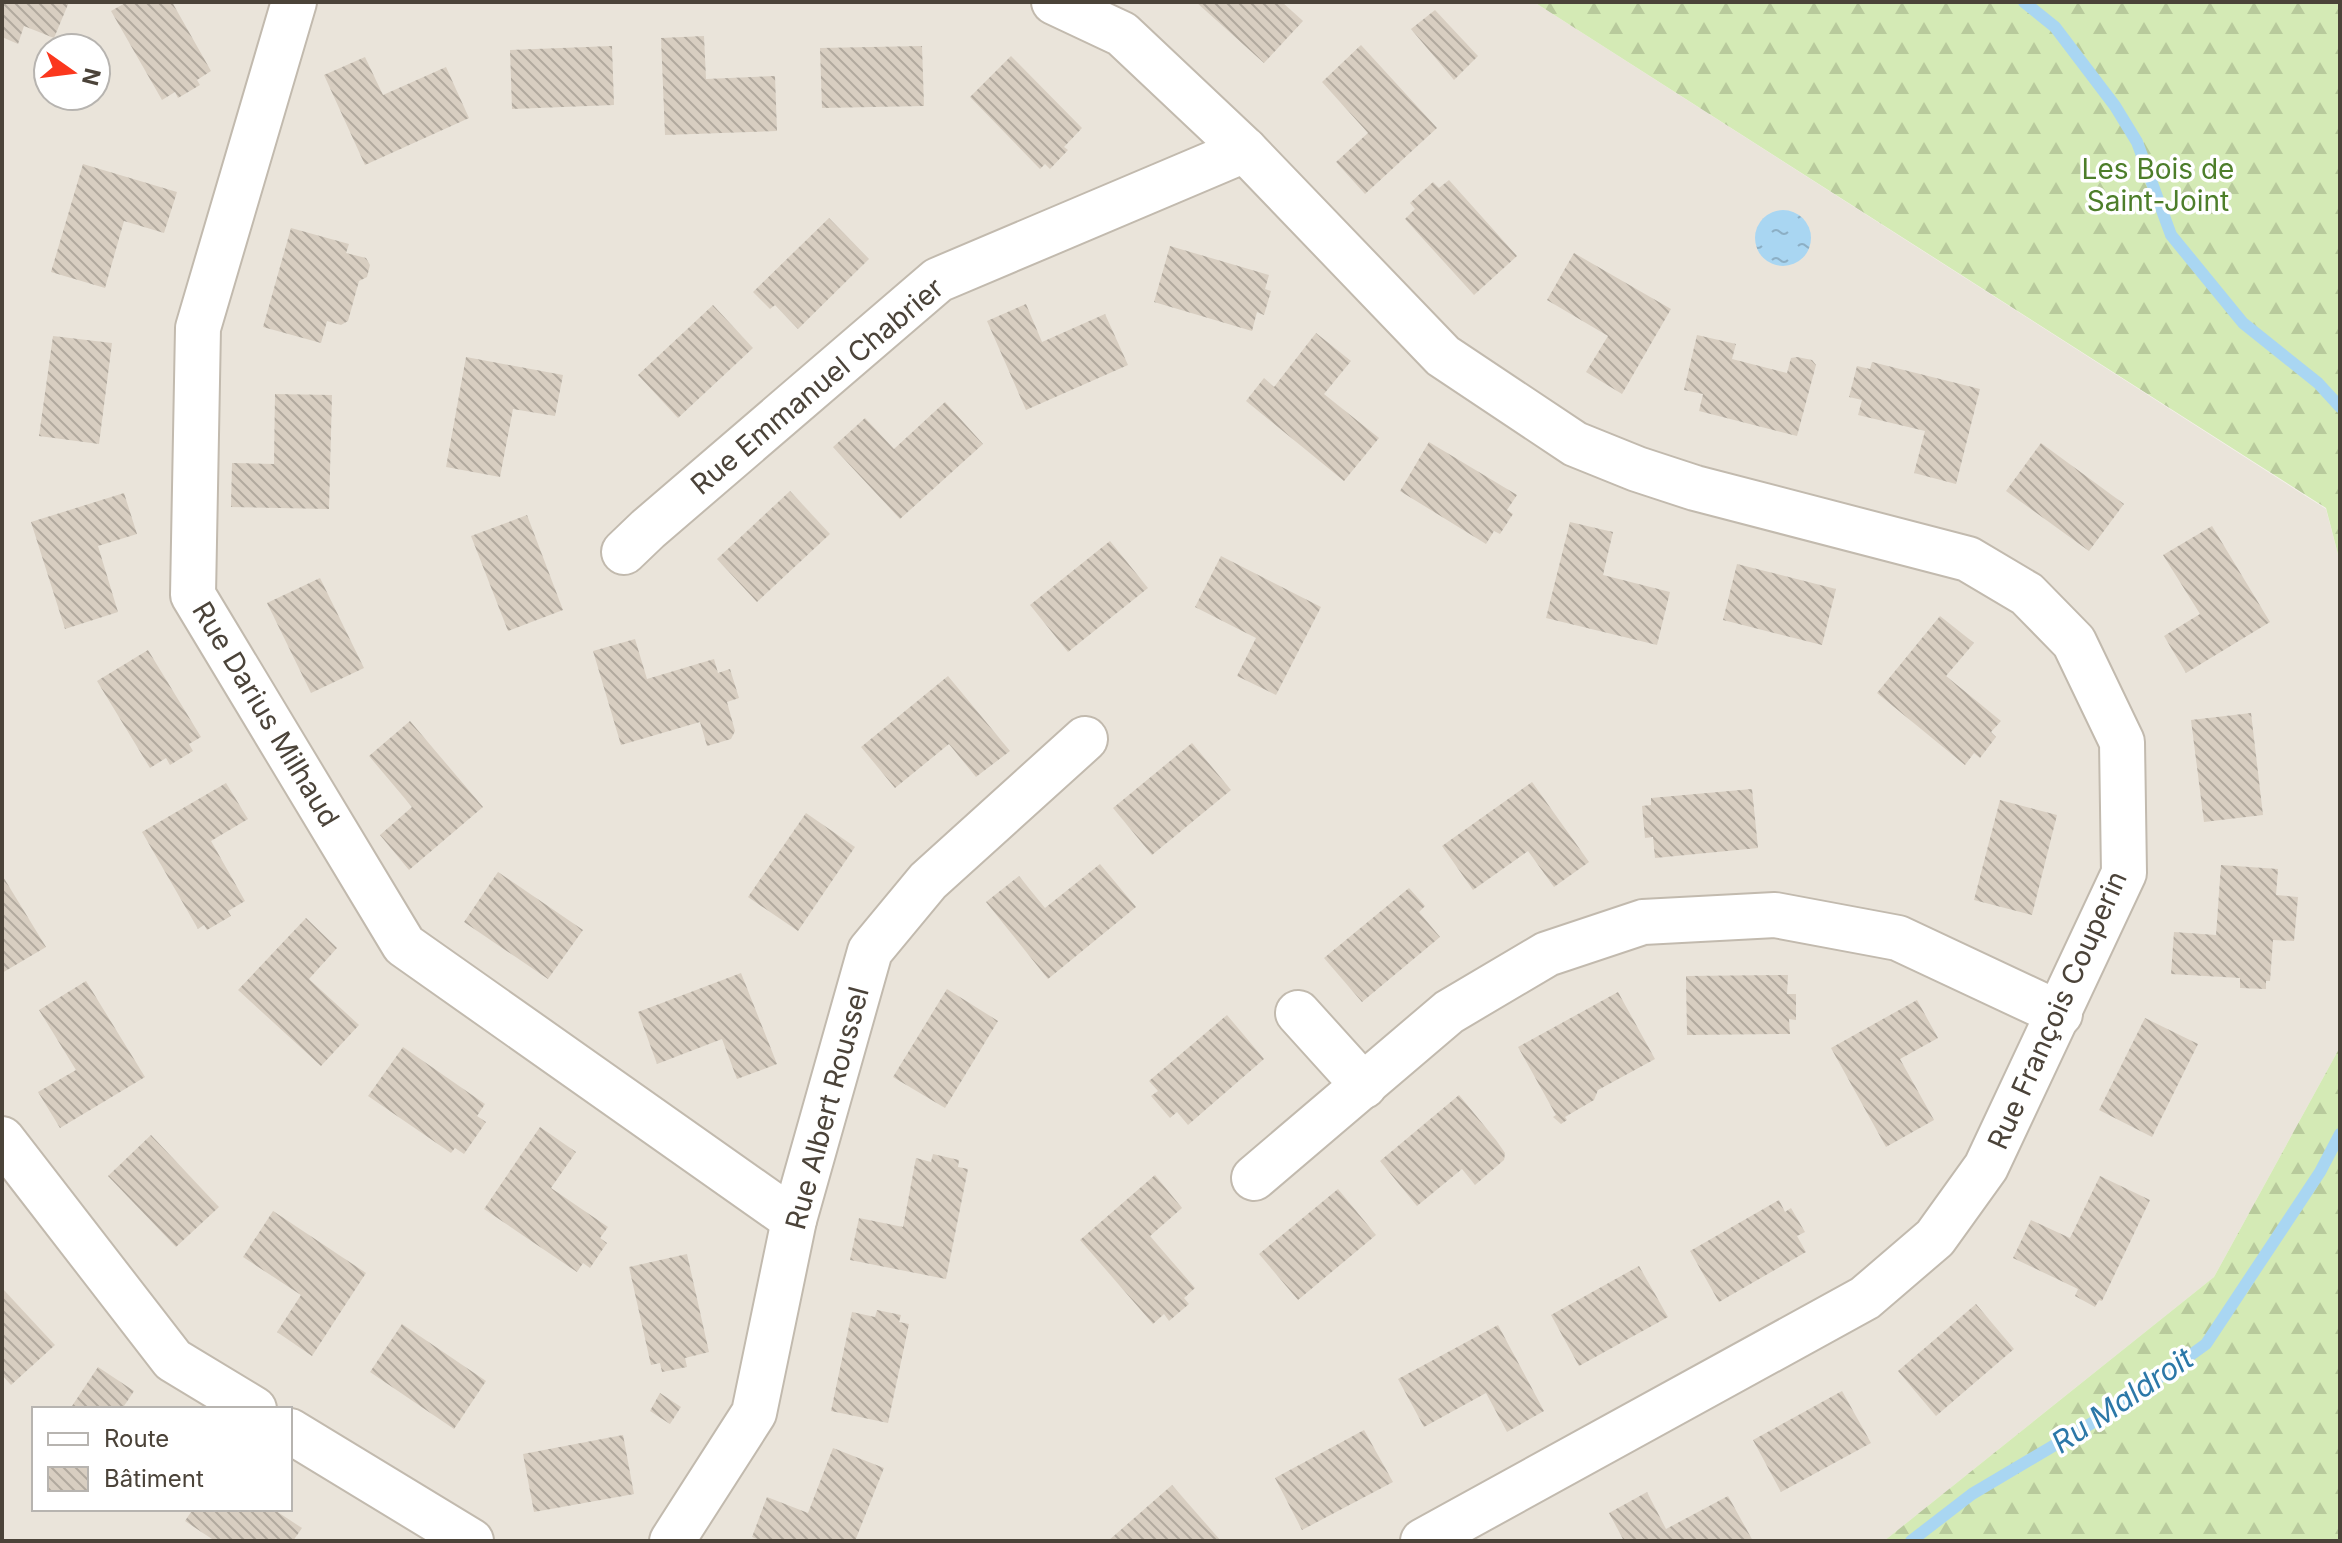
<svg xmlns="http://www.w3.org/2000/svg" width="2342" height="1543" font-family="Inter,sans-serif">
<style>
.residential{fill:#eae4da;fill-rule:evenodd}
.forest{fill:url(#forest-firs)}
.water{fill:url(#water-ripples)}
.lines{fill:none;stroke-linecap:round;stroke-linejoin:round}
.stream{stroke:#a9d6f2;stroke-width:12}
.building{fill:url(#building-back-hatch)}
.minor-casing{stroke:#c2baae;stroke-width:48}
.minor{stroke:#fff;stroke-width:44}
.labels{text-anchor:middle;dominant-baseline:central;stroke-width:7;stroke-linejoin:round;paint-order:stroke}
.park-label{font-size:28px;fill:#4d7e2a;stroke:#fff}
.street-label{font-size:28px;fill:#4b4339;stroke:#fff}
.water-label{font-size:30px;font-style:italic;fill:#2c78a8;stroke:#fff}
</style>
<defs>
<pattern id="forest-firs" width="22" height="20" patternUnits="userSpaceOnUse" patternTransform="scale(2)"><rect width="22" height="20" fill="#d4eab5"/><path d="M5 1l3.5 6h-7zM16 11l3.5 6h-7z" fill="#b8ca9c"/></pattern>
<pattern id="water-ripples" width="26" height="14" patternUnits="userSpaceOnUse" patternTransform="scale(2)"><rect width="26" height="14" fill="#a9d6f2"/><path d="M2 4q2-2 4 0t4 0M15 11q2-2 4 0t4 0" fill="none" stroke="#8cafc5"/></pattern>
<pattern id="building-back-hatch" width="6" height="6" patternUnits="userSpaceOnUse" patternTransform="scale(2)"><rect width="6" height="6" fill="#d8cec1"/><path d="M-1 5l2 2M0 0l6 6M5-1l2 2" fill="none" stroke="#b1a99e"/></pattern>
</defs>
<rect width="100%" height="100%" fill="#f6f2ec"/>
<path class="residential" d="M2 2H1534L2326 509 2340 562V1047L2214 1277 1884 1541H2ZM48 48H96V96H48ZM34 1409H290V1509H34Z"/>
<g class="forest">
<path d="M1534 2H2340V562L2326 508Z"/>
<path d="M2340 1047V1541H1884L2214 1277Z"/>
</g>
<circle class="water" cx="1783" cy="238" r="28"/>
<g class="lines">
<g class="stream">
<path d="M2024 2 2055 27 2115 106 2137 142 2171 235 2243 323 2318 383 2340 407"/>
<path d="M1911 1541 1972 1494 2119 1407 2206 1344 2320 1172 2340 1134"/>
</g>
</g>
<g class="building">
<path d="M2 2H69L54 38 24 26 18 44 2 37Z"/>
<path d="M127 2H172L211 71 197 80 200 85 178 98 175 92 162 100 111 11Z"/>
<path d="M1196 2H1282L1303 21 1264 63Z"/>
<path d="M1435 10 1478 56 1454 80 1411 29Z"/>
<path d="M704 36 706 79 775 76 777 131 665 135 661 38Z"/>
<path d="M1361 45 1437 128 1365 194 1336 162 1368 133 1322 82Z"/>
<path d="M612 46 614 105 512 109 510 50Z"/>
<path d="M922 46 924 106 822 108 820 48Z"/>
<path d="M1011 56 1082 128 1064 147 1068 150 1050 169 1045 164 1040 169 970 97Z"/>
<path d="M365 57 383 95 446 67 469 118 365 165 324 75Z"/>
<path d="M83 164 177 192 164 233 124 221 105 288 51 272Z"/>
<path d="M1449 180 1517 256 1474 295 1405 219 1415 209 1410 203 1433 182 1439 188Z"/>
<path d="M829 218 869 259 798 329 775 305 770 309 753 292Z"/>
<path d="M291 228 349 244 346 253 366 258 370 265 367 277 359 281 348 321 341 325 327 321 321 343 263 327Z"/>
<path d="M1170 246 1269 275 1265 289 1271 291 1264 315 1257 312 1252 331 1154 302Z"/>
<path d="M1574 253 1671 309 1622 394 1586 372 1608 336 1547 300Z"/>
<path d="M1026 304 1042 342 1105 314 1128 365 1026 410 987 321Z"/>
<path d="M713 305 753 348 678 418 638 375Z"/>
<path d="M1316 333 1351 361 1324 394 1379 438 1344 481 1246 401 1264 378 1274 387Z"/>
<path d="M1697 335 1736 344 1732 359 1787 373 1791 358 1797 357 1812 360 1816 365 1797 436 1699 411 1703 394 1684 390Z"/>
<path d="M53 336 112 343 99 444 39 436Z"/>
<path d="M466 357 563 375 555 416 513 409 500 477 446 467Z"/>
<path d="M1872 362 1980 389 1956 484 1914 473 1925 431 1858 415 1862 400 1849 397 1857 366 1870 369Z"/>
<path d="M275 394 332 395 329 509 231 507 232 463 274 464Z"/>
<path d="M945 402 983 444 900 519 833 447 865 418 894 449Z"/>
<path d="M1429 442 1517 495 1507 510 1513 514 1500 534 1494 531 1486 544 1400 491Z"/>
<path d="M2041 443 2124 504 2089 551 2006 491Z"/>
<path d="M790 491 830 534 757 602 717 559Z"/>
<path d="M124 493 137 534 98 546 118 612 65 629 31 522Z"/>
<path d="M527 515 563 610 508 631 471 536Z"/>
<path d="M1570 522 1613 532 1603 575 1670 592 1657 645 1546 618Z"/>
<path d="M2212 526 2270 622 2186 673 2164 636 2200 614 2163 555Z"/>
<path d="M1110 541 1148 588 1068 652 1030 605Z"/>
<path d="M1221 556 1321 607 1276 695 1237 676 1256 638 1195 607Z"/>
<path d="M1737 564 1836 589 1822 645 1723 620Z"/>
<path d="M320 578 364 668 311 693 267 603Z"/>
<path d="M1940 616 1974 643 1946 676 2001 721 1991 732 1996 737 1980 758 1974 753 1965 765 1877 693Z"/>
<path d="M635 639 647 679 714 659 718 673 730 669 739 698 727 702 735 731 731 739 707 746 700 722 621 745 593 651Z"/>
<path d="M148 650 201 737 189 744 193 751 170 765 166 758 150 768 97 681Z"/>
<path d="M948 676 1010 751 976 777 949 744 895 788 861 747Z"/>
<path d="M2251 713 2263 815 2204 822 2191 720Z"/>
<path d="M410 721 483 807 409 870 380 835 412 807 369 756Z"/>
<path d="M1192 743 1231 790 1152 855 1113 808Z"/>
<path d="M1532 782 1589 862 1554 887 1528 851 1473 890 1442 846Z"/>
<path d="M226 783 248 819 211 841 245 901 228 911 231 916 207 930 204 925 198 929 142 832Z"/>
<path d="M1752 789 1758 848 1655 858 1653 837 1645 838 1642 806 1651 805V798Z"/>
<path d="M2000 800 2057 815 2032 915 1974 900Z"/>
<path d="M806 813 855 847 798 931 748 897Z"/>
<path d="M1100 864 1136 907 1048 979 986 902 1019 876 1045 908Z"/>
<path d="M2221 865 2278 869 2276 895 2298 897 2294 941 2273 940 2270 981H2266V989L2240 988V978L2171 974 2174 932 2216 935Z"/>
<path d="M498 872 583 930 548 979 464 922Z"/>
<path d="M2 875 46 947 2 973Z"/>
<path d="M1409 888 1425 906 1419 912 1440 937 1362 1002 1324 958Z"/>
<path d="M306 918 337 948 309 979 359 1025 321 1066 238 990Z"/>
<path d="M741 973 777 1064 737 1079 722 1039 657 1064 638 1012Z"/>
<path d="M1788 975 1787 994H1796V1020L1789 1019 1790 1034 1687 1035 1686 976Z"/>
<path d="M86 981 145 1077 60 1128 38 1092 76 1070 39 1010Z"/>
<path d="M947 989 998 1021 945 1108 893 1077Z"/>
<path d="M1618 992 1655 1059 1598 1090 1594 1100 1565 1117 1567 1120 1561 1124 1553 1117 1556 1115 1518 1047Z"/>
<path d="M1917 1000 1938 1038 1900 1059 1934 1120 1886 1147 1831 1048Z"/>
<path d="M1227 1015 1264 1059 1188 1125 1177 1112 1170 1118 1151 1096 1158 1091 1149 1081Z"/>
<path d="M2145 1018 2198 1044 2152 1137 2099 1110Z"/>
<path d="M403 1047 485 1104 477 1116 486 1122 464 1154 455 1148 451 1153 368 1096Z"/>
<path d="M1459 1095 1496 1140 1505 1153 1504 1160 1475 1185 1462 1169 1417 1206 1380 1161Z"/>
<path d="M540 1127 576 1152 551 1188 608 1227 600 1238 607 1243 590 1268 583 1263 577 1272 484 1209Z"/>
<path d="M151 1135 219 1207 176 1247 108 1176Z"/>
<path d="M933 1154 959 1160 958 1167 968 1169 946 1279 850 1260 859 1218 903 1227 916 1158 931 1162Z"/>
<path d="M1155 1175 1182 1208 1150 1236 1195 1288 1184 1298 1189 1304 1169 1321 1164 1314 1153 1324 1080 1240Z"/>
<path d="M2100 1176 2150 1200 2102 1301 2099 1300 2095 1307 2075 1296 2078 1289 2013 1258 2031 1220 2070 1238Z"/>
<path d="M1338 1189 1376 1235 1298 1300 1259 1254Z"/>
<path d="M1779 1200 1785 1212 1791 1208 1805 1232 1797 1236 1806 1252 1719 1302 1690 1251Z"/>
<path d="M273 1211 366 1273 312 1356 277 1332 301 1295 243 1257Z"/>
<path d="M687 1254 709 1352 685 1358 687 1367 662 1372 660 1363 651 1365 629 1267Z"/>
<path d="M1639 1266 1668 1317 1579 1366 1551 1315Z"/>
<path d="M2 1288 55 1345 11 1385 2 1375Z"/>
<path d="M1976 1304 2014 1349 1936 1416 1898 1371Z"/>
<path d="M877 1310 901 1315 899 1322 909 1324 888 1423 831 1411 852 1312 875 1317Z"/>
<path d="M402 1324 486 1381 454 1429 370 1372Z"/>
<path d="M1498 1325 1544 1411 1507 1432 1486 1393 1424 1427 1398 1379Z"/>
<path d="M98 1367 134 1391 122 1409H70Z"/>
<path d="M1842 1391 1871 1443 1781 1492 1753 1440Z"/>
<path d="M660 1393 681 1407 670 1424 650 1411Z"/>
<path d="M1364 1430 1393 1482 1302 1530 1275 1478Z"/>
<path d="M623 1435 634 1494 534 1512 523 1454Z"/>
<path d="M833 1448 884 1468 855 1541H762L752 1537 767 1497 808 1513Z"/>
<path d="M1172 1485 1221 1541H1108Z"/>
<path d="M1647 1492 1666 1529 1728 1496 1753 1541H1624L1609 1513Z"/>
<path d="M193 1509H273L302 1528 293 1541H215L185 1521Z"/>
</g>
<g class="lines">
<defs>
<g id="minor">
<path d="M294 2 198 328 193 595 404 945 794 1220"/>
<path d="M1054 2 1122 34 1245 150 1443 356 1575 444 1637 469 1695 488 1968 559 2027 594 2074 642 2122 742 2124 873 1986 1167 1935 1238 1865 1298 1423 1541"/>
<path d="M624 552 648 529 938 280 1245 150"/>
<path d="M1298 1013 1364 1086"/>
<path d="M2 1139 173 1360 254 1409"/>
<path d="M1254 1178 1449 1012 1547 954 1643 922 1775 915 1898 938 2060 1014"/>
<path d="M290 1431 471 1541"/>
<path d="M672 1541 754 1413 794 1220 870 951 928 881 1085 739"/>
</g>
</defs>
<use href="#minor" class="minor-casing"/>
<use href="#minor" class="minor"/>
</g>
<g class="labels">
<g class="park-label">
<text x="2158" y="169">Les Bois de<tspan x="2158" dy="32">Saint-Joint</tspan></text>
</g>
<g class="street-label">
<text transform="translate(817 386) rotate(-40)">Rue Emmanuel Chabrier</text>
<text transform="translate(266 714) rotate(59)">Rue Darius Milhaud</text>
<text transform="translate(2057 1010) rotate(-66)">Rue François Couperin</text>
<text transform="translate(827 1108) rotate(-75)">Rue Albert Roussel</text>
</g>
<g class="water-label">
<text transform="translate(2122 1400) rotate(-34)">Ru Maldroit</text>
</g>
</g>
<rect width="2342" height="1543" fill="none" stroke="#4b4339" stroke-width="8"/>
<rect x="32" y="1407" width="260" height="104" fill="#ffffff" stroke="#b7b4b0" stroke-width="2"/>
<rect x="48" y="1433" width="40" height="12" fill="#ffffff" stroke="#b7b4b0" stroke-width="2"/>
<text x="104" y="1447" font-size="24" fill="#4b4339">Route</text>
<rect x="48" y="1467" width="40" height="24" fill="url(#building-back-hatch)" stroke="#b7b4b0" stroke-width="2"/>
<text x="104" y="1487" font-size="24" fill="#4b4339">Bâtiment</text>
<g transform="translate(72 72) rotate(104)"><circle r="38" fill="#ffffff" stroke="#b7b4b0" stroke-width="2"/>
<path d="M0-6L14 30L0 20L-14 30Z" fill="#fb371d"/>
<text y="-12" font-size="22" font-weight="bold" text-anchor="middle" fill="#4b4339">N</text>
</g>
</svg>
